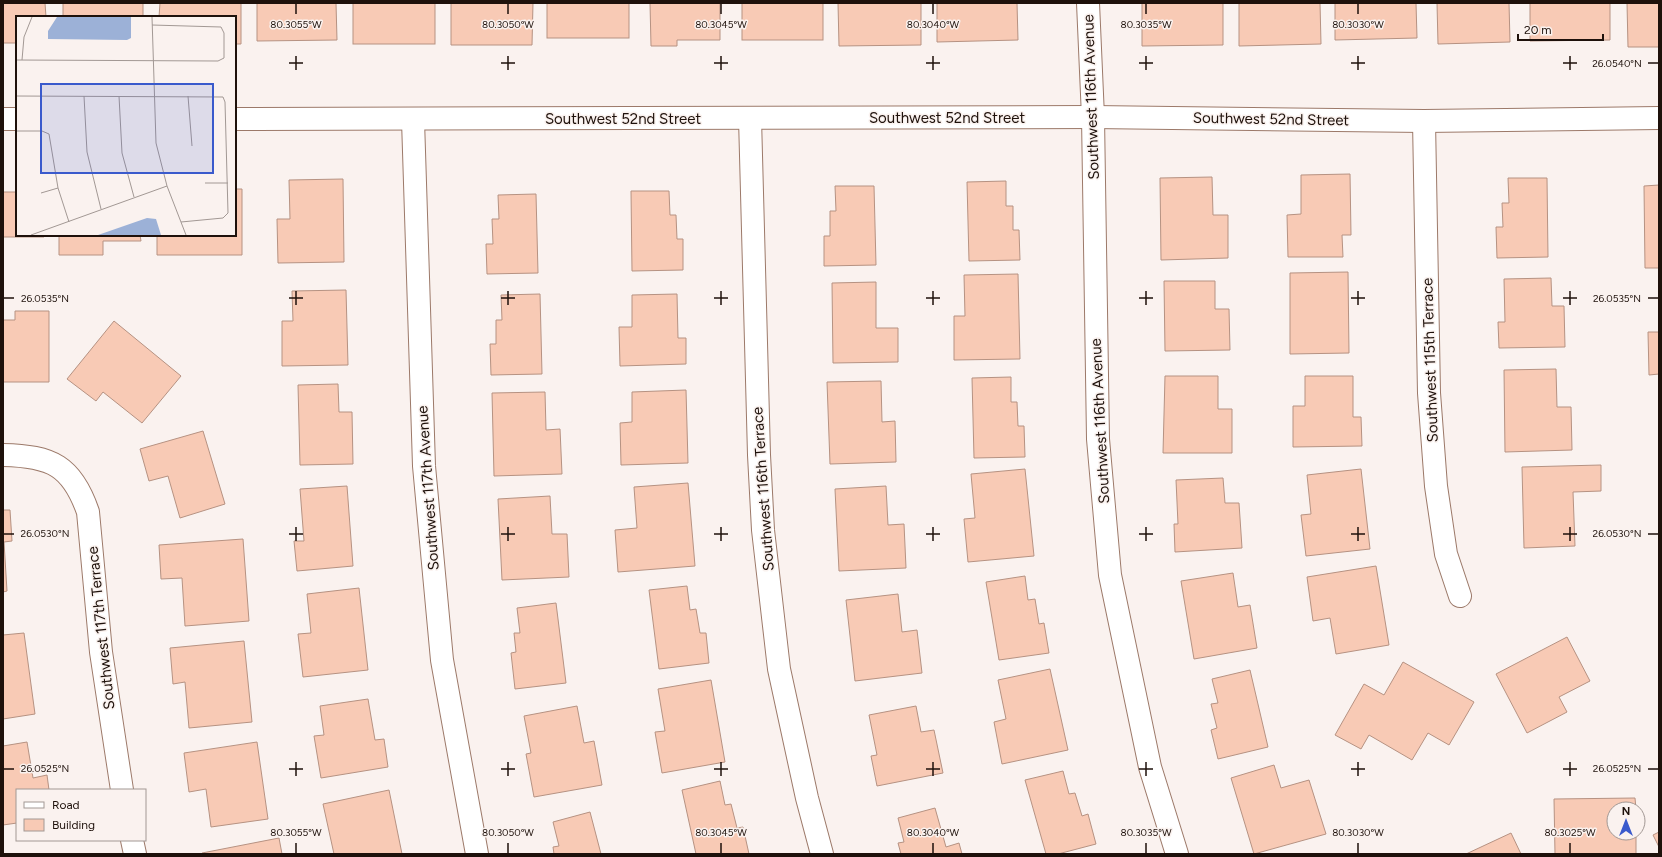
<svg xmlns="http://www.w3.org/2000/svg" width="1662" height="857" font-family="Figtree,sans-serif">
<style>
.building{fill:#f8cab5;stroke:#b69282}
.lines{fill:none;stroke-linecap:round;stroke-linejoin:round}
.street-casing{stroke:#9c7969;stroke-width:24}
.street{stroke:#fff;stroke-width:22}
.ticks{fill:none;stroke:#1e110b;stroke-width:1.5}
.labels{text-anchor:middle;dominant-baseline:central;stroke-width:3;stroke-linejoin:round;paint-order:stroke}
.street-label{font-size:15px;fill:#1e110b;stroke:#faf2ef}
.inset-road{fill:none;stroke:#a29894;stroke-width:1}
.view{fill:#3a5acc;fill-opacity:0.15;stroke:#3a5acc;stroke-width:2}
.inset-edge{fill:none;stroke:#1e110b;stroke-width:2}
.ticks-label{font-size:10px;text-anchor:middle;fill:#1e110b;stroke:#faf2ef;stroke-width:3;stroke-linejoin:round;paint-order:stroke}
</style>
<rect width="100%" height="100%" fill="#faf2ef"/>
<g class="building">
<path d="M3 3H45L46 17H17V43H3Z"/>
<rect x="63" y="3" width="80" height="14"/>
<path d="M160 3H241V44H235V17H159Z"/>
<path d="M257 3H336L337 40 257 41Z"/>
<rect x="353" y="3" width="82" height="41"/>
<path d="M451 3H533L532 45H451Z"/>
<rect x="547" y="3" width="82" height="35"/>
<path d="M650 3H720V40H677V46H651Z"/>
<rect x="742" y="3" width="81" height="37"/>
<path d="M838 3H921V45L839 46Z"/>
<path d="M937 3H1017L1018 40 937 42Z"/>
<path d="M1142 3H1223V45L1142 46Z"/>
<path d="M1239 3H1320L1321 44 1239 46Z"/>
<path d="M1335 3H1416L1417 38 1335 40Z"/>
<path d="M1437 3H1509L1510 42 1438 44Z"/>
<path d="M1530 3H1610V40L1530 41Z"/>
<path d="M1627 3H1659V47H1628Z"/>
<path d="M1350 174 1351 235H1342L1343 257H1288L1287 215 1301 214V175Z"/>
<path d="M1212 177 1213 215H1228V258L1161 260 1160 178Z"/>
<path d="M1508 178H1547L1548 257 1497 258 1496 227H1503L1502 203H1509Z"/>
<path d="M343 179 344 262 278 263 277 219H290L289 180Z"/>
<path d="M1006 181V206H1013V230H1019L1020 260 969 261 967 182Z"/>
<path d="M1659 185V268H1645L1644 186Z"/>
<path d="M835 186H874L876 265 824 266V236H830V211H836Z"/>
<path d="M235 189H242V255H157V235H235Z"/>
<path d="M631 191H669L670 215H676L677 239H683V270L632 271Z"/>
<path d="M3 192H17V235H44V237H3Z"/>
<path d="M536 194 538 273 487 274 486 244H493L492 219H499L498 195Z"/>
<path d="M59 235H140L141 241H103V255H59Z"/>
<path d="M1348 272 1349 353 1290 354V273Z"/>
<path d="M1018 274 1020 359 954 360V316H965L964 275Z"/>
<path d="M1551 278 1552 306H1564L1565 347 1499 348 1498 322H1505L1504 279Z"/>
<path d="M1164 281H1215V309H1229L1230 350 1165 351Z"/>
<path d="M876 282V328H898V362L833 363 832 283Z"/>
<path d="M346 290 348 365 282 366V321H293L292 291Z"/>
<path d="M540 294 542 374 491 375 490 344H496V320H502L501 295Z"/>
<path d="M677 294 678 338H686V364L620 366 619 327H632V295Z"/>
<path d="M15 311H49V382H3V320H15Z"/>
<path d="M114 321 181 376 142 423 103 392 96 401 67 379Z"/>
<path d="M1648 332H1659V374L1649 375Z"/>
<path d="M1556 369 1557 407H1571L1572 450 1505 452 1504 370Z"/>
<path d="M1165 376H1218V409H1232V453H1163Z"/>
<path d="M1305 376H1353V417H1361L1362 446 1293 447V406H1305Z"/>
<path d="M1011 377V402H1017L1018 426H1024L1025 457 974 458 972 378Z"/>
<path d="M881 381 882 422 895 421 896 462 830 464 827 382Z"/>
<path d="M338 384 339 412H352L353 464 300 465 298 385Z"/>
<path d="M686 390 688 463 621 465 620 423 632 422V392Z"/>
<path d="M545 392 546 430 560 429 562 474 494 476 492 393Z"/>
<path d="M203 431 225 504 180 518 168 476 149 481 140 449Z"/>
<path d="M1601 465V491L1573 492 1575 546 1524 548 1522 467Z"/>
<path d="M1025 469 1034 556 968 562 964 519 975 518 971 474Z"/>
<path d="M1361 469 1370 549 1306 556 1301 515 1311 514 1307 475Z"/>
<path d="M1223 478 1225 503H1239L1242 548 1175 552 1174 524H1178L1176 480Z"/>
<path d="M688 483 695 566 618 572 615 530 637 528 634 487Z"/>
<path d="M347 486 353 566 297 571 294 541H304L300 489Z"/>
<path d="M886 486 888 525 904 524 906 568 839 571 835 489Z"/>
<path d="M550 496 552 534H567L569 577 502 580 498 499Z"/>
<path d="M3 510H10L12 541 4 542 7 591 3 592Z"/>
<path d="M243 539 249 621 185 626 182 578 161 579 159 545Z"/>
<path d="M1376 566 1389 645 1336 654 1330 618 1313 621 1307 577Z"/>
<path d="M1233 573 1238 607 1250 605 1257 648 1194 659 1181 581Z"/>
<path d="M1025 576 1028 600 1035 599 1039 624 1044 623 1049 653 999 660 986 582Z"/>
<path d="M687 586 690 610 696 609 700 633H706L709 663 659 669 649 590Z"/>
<path d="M359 588 368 670 303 677 298 634 311 633 307 594Z"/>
<path d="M898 594 902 632 917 630 922 673 855 681 846 600Z"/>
<path d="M556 603 566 683 515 689 511 653 516 652 514 633H520L517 608Z"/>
<path d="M24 633 35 714 3 719V635Z"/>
<path d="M1567 637 1590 681 1559 697 1567 712 1527 733 1496 674Z"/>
<path d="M244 641 252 722 189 728 185 682 173 684 170 648Z"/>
<path d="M1403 662 1474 702 1449 745 1428 733 1412 760 1369 735 1361 749 1335 735 1364 684 1384 695Z"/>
<path d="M1050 669 1068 750 1002 764 994 722 1006 719 998 680Z"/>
<path d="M1250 670 1268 747 1218 759 1211 730 1217 728 1211 704 1218 703 1212 679Z"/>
<path d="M711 680 725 762 662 773 655 732 665 731 658 689Z"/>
<path d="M368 699 375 740 384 739 388 767 321 778 314 736 324 735 320 706Z"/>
<path d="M577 706 584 743 594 741 602 785 534 797 526 754 531 753 524 716Z"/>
<path d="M916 706 921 732 934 730 943 773 877 786 871 756 877 755 869 715Z"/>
<path d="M27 742 33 778 47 775 49 790H17V823L3 825V746Z"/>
<path d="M257 742 268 819 211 827 206 789 189 792 184 753Z"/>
<path d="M1274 765 1281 788 1309 780 1326 834 1254 854 1231 778Z"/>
<path d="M1063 771 1069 794 1075 793 1082 816 1088 814 1096 844 1058 854H1046L1025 780Z"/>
<path d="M720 781 725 805 731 804 737 828 743 827 749 854H696L682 790Z"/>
<path d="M389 790 402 854H334L323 804Z"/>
<path d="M1635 798 1636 809H1614V833H1636V854H1555L1554 799Z"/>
<path d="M935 808 946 847 959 843 962 854H901L898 843 904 842 898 818Z"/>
<path d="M590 812 601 854H554L553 847 559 846 553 822Z"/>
<path d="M1659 832V847L1653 835Z"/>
<path d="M1511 833 1521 854H1466Z"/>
<path d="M279 838 282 854H202V853Z"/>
</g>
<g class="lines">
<defs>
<g id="street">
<path d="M1088 3 1093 117 1098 439 1110 575 1150 767 1177 854"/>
<path d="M750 118 759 455 763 530 779 669 807 798 822 854"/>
<path d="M3 119H17"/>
<path d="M235 119 1093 117 1424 121 1659 118"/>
<path d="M413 120 424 466 442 660 477 854"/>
<path d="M1424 121 1429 393 1436 486 1446 554 1460 596"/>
<path d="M3 455C52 456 72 466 88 512L101 652 122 790"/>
<path d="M132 840 135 854"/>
</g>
</defs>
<use href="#street" class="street-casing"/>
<use href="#street" class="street"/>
</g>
<path class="ticks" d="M296 4V14M508 4V14M721 4V14M933 4V14M1146 4V14M1358 4V14M296 56V70M508 56V70M721 56V70M933 56V70M1146 56V70M1358 56V70M1570 56V70M289 63H303M501 63H515M714 63H728M926 63H940M1139 63H1153M1351 63H1365M1563 63H1577M1648 63H1658M296 291V305M508 291V305M721 291V305M933 291V305M1146 291V305M1358 291V305M1570 291V305M4 298H14M289 298H303M501 298H515M714 298H728M926 298H940M1139 298H1153M1351 298H1365M1563 298H1577M1648 298H1658M296 527V541M508 527V541M721 527V541M933 527V541M1146 527V541M1358 527V541M1570 527V541M4 534H14M289 534H303M501 534H515M714 534H728M926 534H940M1139 534H1153M1351 534H1365M1563 534H1577M1648 534H1658M296 762V776M508 762V776M721 762V776M933 762V776M1146 762V776M1358 762V776M1570 762V776M4 769H14M289 769H303M501 769H515M714 769H728M926 769H940M1139 769H1153M1351 769H1365M1563 769H1577M1648 769H1658M296 843V853M508 843V853M721 843V853M933 843V853M1146 843V853M1358 843V853M1570 843V853"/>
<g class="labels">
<g class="street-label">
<text transform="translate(1091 97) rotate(-92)">Southwest 116th Avenue</text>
<text x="947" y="118">Southwest 52nd Street</text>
<text x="623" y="119">Southwest 52nd Street</text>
<text transform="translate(1271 119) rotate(1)">Southwest 52nd Street</text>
<text transform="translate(1430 360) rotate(-92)">Southwest 115th Terrace</text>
<text transform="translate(1100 421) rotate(-93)">Southwest 116th Avenue</text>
<text transform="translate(428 488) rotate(-94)">Southwest 117th Avenue</text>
<text transform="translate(763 489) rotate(-94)">Southwest 116th Terrace</text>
<text transform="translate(101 628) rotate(-96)">Southwest 117th Terrace</text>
</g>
</g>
<g transform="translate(16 16)">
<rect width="220" height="220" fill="#faf2ef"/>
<path d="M41 1H115V22L111 24 32 23V15ZM131 202 140 203 145 219H82Z" fill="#9cb1d7"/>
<path class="inset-road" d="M136 1 140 127 151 170 170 219M0 44 202 45 208 42V17L205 11 136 9M6 44 8 21 16 1M0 80 207 81 209 86 212 197 207 202 165 206M68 80 71 136 85 193M103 80 106 137 118 181M172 80 176 130M0 115H26L33 118 42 172 53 206M189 167H212M25 177 42 172M15 219 151 170"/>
<path class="view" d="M25 68H197V157H25Z"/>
<rect width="220" height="220" class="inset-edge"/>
</g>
<g class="ticks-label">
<text x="296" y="28">80.3055°W</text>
<text x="508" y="28">80.3050°W</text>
<text x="721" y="28">80.3045°W</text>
<text x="933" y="28">80.3040°W</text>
<text x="1146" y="28">80.3035°W</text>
<text x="1358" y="28">80.3030°W</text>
<text x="1617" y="67">26.0540°N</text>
<text x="45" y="302">26.0535°N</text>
<text x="1617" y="302">26.0535°N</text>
<text x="45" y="537">26.0530°N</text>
<text x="1617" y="537">26.0530°N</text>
<text x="45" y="772">26.0525°N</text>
<text x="1617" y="772">26.0525°N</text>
<text x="296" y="836">80.3055°W</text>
<text x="508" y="836">80.3050°W</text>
<text x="721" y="836">80.3045°W</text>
<text x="933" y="836">80.3040°W</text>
<text x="1146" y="836">80.3035°W</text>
<text x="1358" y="836">80.3030°W</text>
<text x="1570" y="836">80.3025°W</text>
</g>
<rect width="1662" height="857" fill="none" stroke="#1e110b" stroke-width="8"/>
<rect x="16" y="789" width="130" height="52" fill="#faf2ef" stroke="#a29894"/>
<rect x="24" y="802" width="20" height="6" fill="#ffffff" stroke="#a29894"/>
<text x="52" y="809" font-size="12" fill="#1e110b">Road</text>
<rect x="24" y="819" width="20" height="12" fill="#f8cab5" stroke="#a29894"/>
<text x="52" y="829" font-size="12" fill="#1e110b">Building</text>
<g transform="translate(1626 821)"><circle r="19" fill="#faf2ef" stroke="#a29894"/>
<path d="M0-3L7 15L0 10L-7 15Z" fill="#3a5acc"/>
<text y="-6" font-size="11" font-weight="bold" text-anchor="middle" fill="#1e110b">N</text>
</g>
<path d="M1518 34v6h85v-6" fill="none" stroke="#1e110b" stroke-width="2"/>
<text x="1524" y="34" font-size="12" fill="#1e110b" stroke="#faf2ef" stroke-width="3" paint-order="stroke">20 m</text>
</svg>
